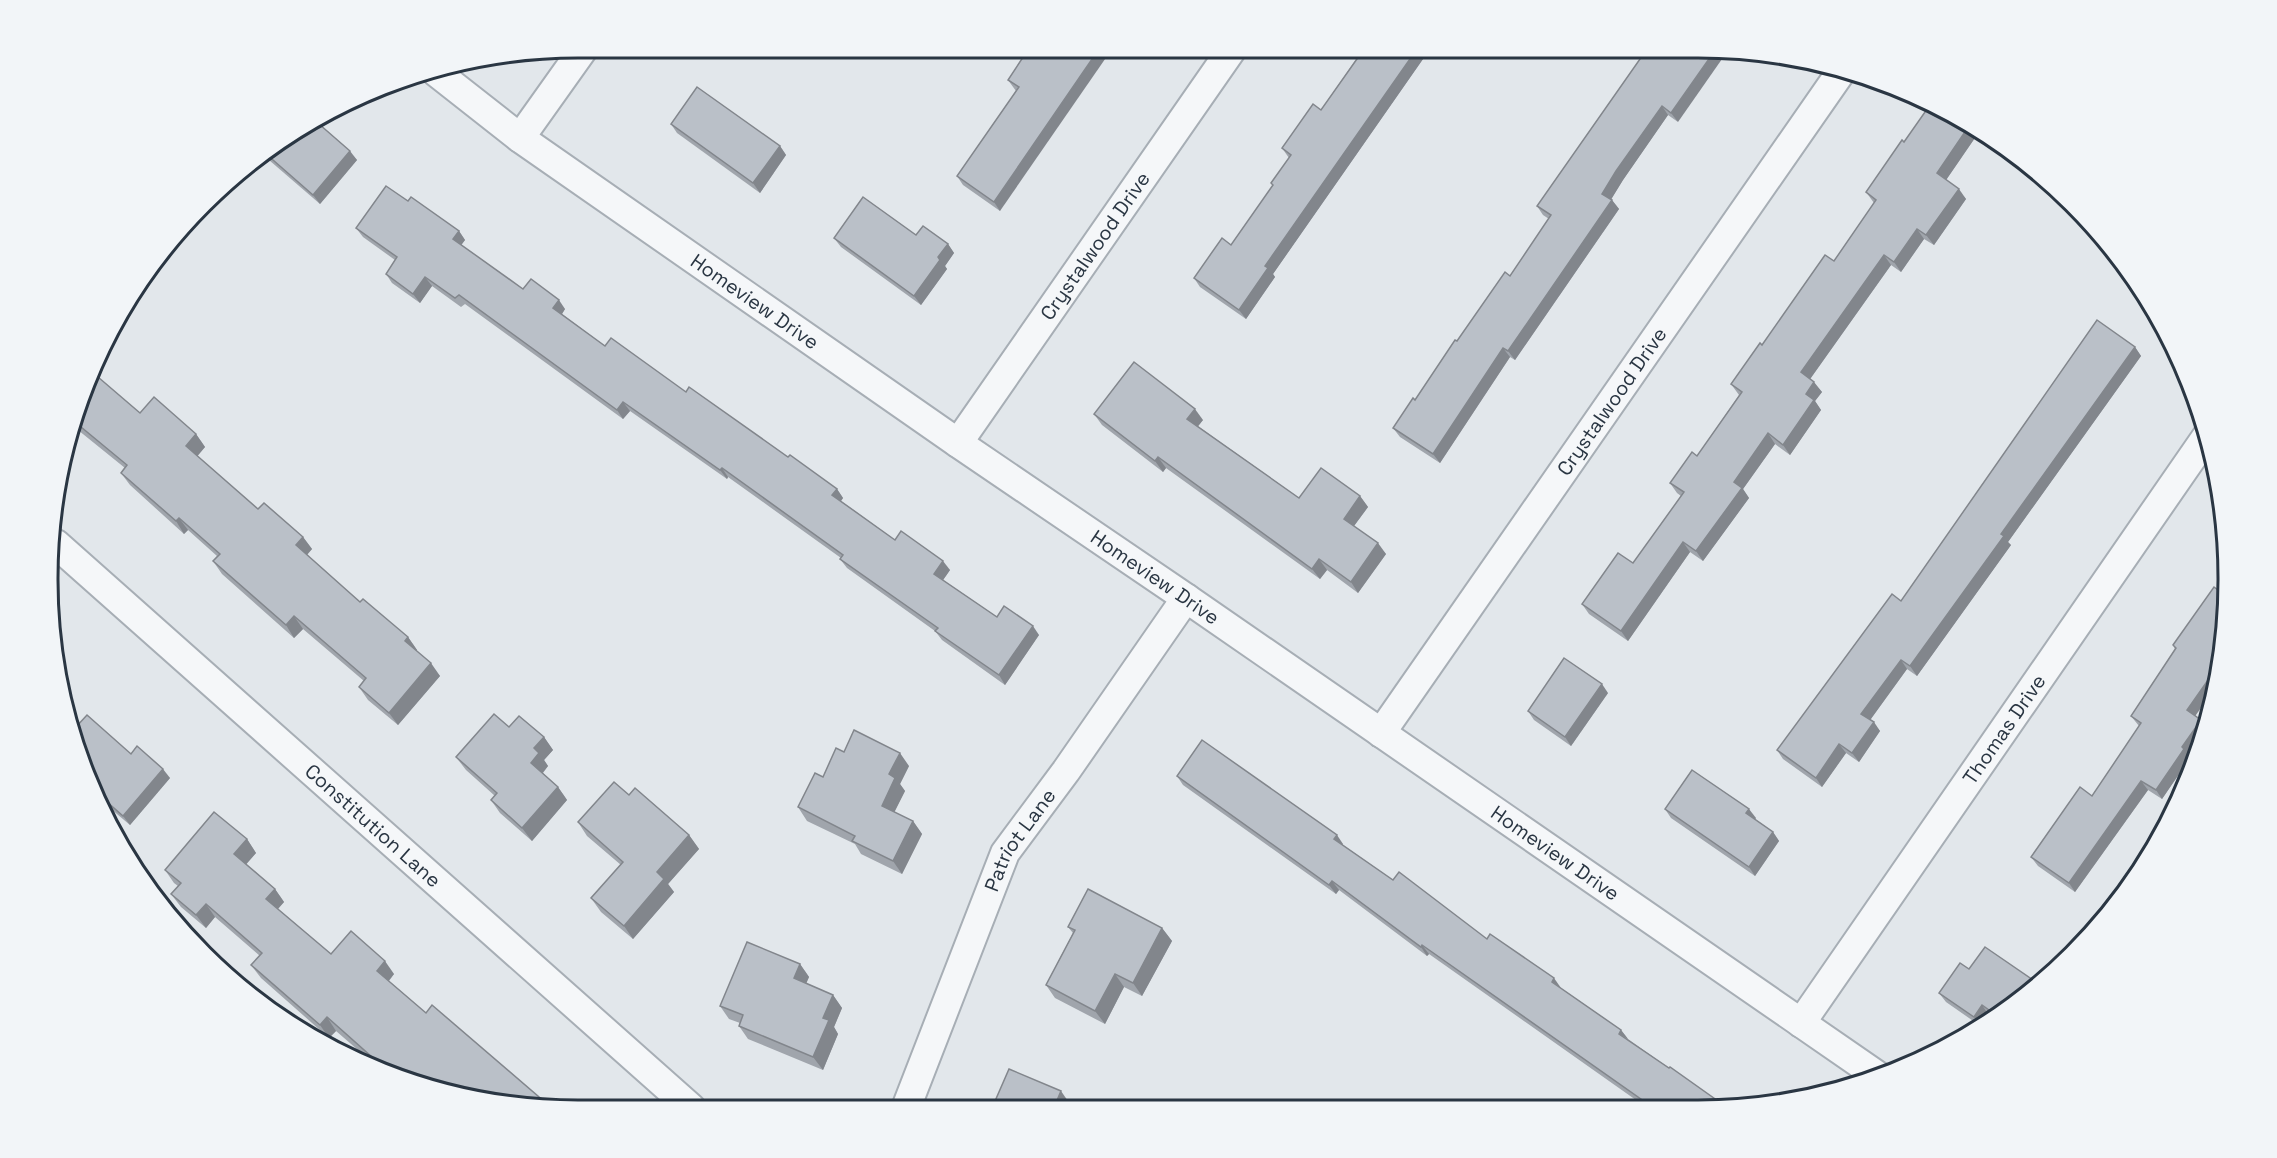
<svg xmlns="http://www.w3.org/2000/svg" width="2277" height="1158" font-family="'Space Grotesk',sans-serif">
<style>
.lines{fill:none;stroke-linecap:round;stroke-linejoin:round}
.street-casing{stroke:#a7aeb5;stroke-width:32}
.street{stroke:#f5f7f9;stroke-width:28}
.wall{fill:#a0a5ac}
.shaded-wall{fill:#82868c}
.building{fill:#bac0c8;stroke:#82868c;stroke-width:1.5}
.labels{text-anchor:middle;dominant-baseline:central;stroke-width:4.5;stroke-linejoin:round;paint-order:stroke}
.street-label{font-size:20px;fill:#2a3643;stroke:#f2f5f8}
.rim{fill:none;stroke:#2a3643;stroke-width:3}
</style>
<rect width="100%" height="100%" fill="#e2e7eb"/>
<g class="lines">
<defs>
<g id="street">
<path id="s1" d="M436 72 520 138 958 443 1186 598 1878 1076"/>
<path d="M520 138 584 48"/>
<path id="s2" d="M958 443 1232 49"/>
<path id="s3" d="M56 544 691 1108"/>
<path id="s4" d="M1381 733 1843 69"/>
<path id="s5" d="M1801 1023 2207 436"/>
<path id="s6" d="M906 1108 1005 853 1066 771 1186 598"/>
</g>
</defs>
<use href="#street" class="street-casing"/>
<use href="#street" class="street"/>
</g>
<g class="wall">
<path d="M1029 48 1000 211 963 185 957 176 1016 91 1008 80Z"/>
<path d="M1362 49H1430L1273 274 1275 277 1246 319 1200 287 1194 278 1231 245 1273 186 1271 183 1289 158 1282 148 1321 110 1363 49Z"/>
<path d="M1647 49 1678 122 1668 115 1623 180 1611 199 1619 209 1515 360 1510 357 1440 463 1400 437 1393 428 1415 400 1457 341 1510 276 1549 219 1543 215 1537 206Z"/>
<path d="M319 124 357 160 320 204 262 154Z"/>
<path d="M671 124 780 146 786 155 760 193 677 133Z"/>
<path d="M1979 132 1946 180 1966 199 1934 245 1924 239 1901 272 1891 265 1810 379 1822 392 1815 401 1821 410 1790 455 1775 444 1743 489 1749 498 1703 561 1690 552 1628 641 1589 614 1582 604 1633 563 1681 496 1677 493 1670 483 1697 456 1739 395 1731 384 1762 345 1834 261 1874 203 1866 192 1904 142Z"/>
<path d="M408 201 459 231 465 240 461 245 523 289 565 309 562 314 605 346 686 392 837 489 843 498 841 501 895 540 950 570 943 580 997 617 1039 635 1005 685 942 640 935 631 847 568 840 559 841 558 728 477 727 479 630 411 623 419 465 304 461 307 432 286 420 303 392 283 386 274 395 260 363 237 356 228Z"/>
<path d="M916 235 948 244 954 253 945 266 947 269 921 305 841 247 834 238Z"/>
<path d="M2118 258 2134 280 2121 271 2115 262Z"/>
<path d="M2135 347 2141 356 2008 542 2011 545 1917 676 1907 669 1870 720 1880 731 1859 762 1846 753 1822 787 1783 759 1777 750 1901 601Z"/>
<path d="M89 375 140 413 196 434 205 447 197 456 258 509 303 537 312 549 307 555 360 602 408 637 417 650 416 651 440 676 398 725 368 700 359 687 364 681 303 629 294 638 222 574 213 561 217 556 188 530 184 534 130 485 121 473 125 468 73 426Z"/>
<path d="M1094 414 1203 420 1198 426 1299 498 1360 496 1368 507 1354 526 1386 554 1358 593 1327 570 1320 579 1166 468 1163 472 1102 425Z"/>
<path d="M2227 597 2195 716 2201 720 2207 728 2205 732 2189 756 2190 758 2162 799 2148 790 2075 892 2038 866 2031 857 2092 796 2139 726 2131 716 2175 649 2173 645Z"/>
<path d="M1608 693 1571 746 1534 720 1528 711Z"/>
<path d="M76 727 131 754 170 778 130 825 98 798Z"/>
<path d="M509 727 544 737 553 750 544 760 548 766 543 773 558 787 567 800 532 841 500 813 491 800 495 796 466 770 456 757Z"/>
<path d="M844 752 909 766 900 784 905 791 894 812 913 821 922 834 902 874 861 854 855 844 807 821 798 807Z"/>
<path d="M1177 776 1343 844V845L1393 880 1487 939 1561 988 1621 1030 1628 1039 1669 1068 1643 1105 1429 954 1427 956 1339 890 1336 894 1183 785Z"/>
<path d="M629 795 689 835 699 849 668 884 674 892 633 939 601 912 591 898 621 865 587 836 578 822Z"/>
<path d="M1665 809 1756 818 1755 819 1773 832 1779 841 1755 876 1671 818Z"/>
<path d="M247 839 256 853 246 864 275 889 284 902 278 909 331 954 394 974 389 981 426 1013 545 1109 442 1092 380 1069 336 1031 329 1038 261 978 251 965 260 956 215 917 206 928 181 907 171 894 178 886 174 883 165 870Z"/>
<path d="M1068 927 1162 928 1172 941 1142 996 1124 987 1105 1024 1055 998 1046 985 1073 933Z"/>
<path d="M800 964 809 977 806 983 833 995 842 1008 834 1027 838 1034 823 1070 748 1039 739 1026 740 1023 729 1019 720 1006Z"/>
<path d="M1969 969 2021 1000 1993 1017 1988 1014 1982 1023 1979 1025 1946 1002 1939 993Z"/>
</g>
<g class="shaded-wall">
<path d="M1099 49H1112L1000 211 994 202Z"/>
<path d="M1417 49H1430L1273 274 1275 277 1246 319 1239 310 1265 266Z"/>
<path d="M1716 49H1729L1678 122 1671 113Z"/>
<path d="M1662 106 1668 115 1623 180 1609 203 1602 194 1616 171Z"/>
<path d="M1969 126 1979 132 1944 183 1937 173Z"/>
<path d="M780 146 786 155 760 193 753 183Z"/>
<path d="M350 151 357 160 320 204 313 195Z"/>
<path d="M1959 189 1966 199 1934 245 1926 235Z"/>
<path d="M1612 200 1619 209 1515 360 1508 351Z"/>
<path d="M1917 229 1924 239 1901 272 1894 262Z"/>
<path d="M459 231 465 240 459 248 453 239Z"/>
<path d="M948 244 954 253 945 266 947 269 921 305 914 296 938 257Z"/>
<path d="M1884 255 1891 265 1808 382 1801 372Z"/>
<path d="M425 277 432 286 420 303 413 294Z"/>
<path d="M559 300 565 309 560 317 553 308Z"/>
<path d="M2135 347 2141 356 2008 542 2011 545 1917 676 1910 666 2001 534Z"/>
<path d="M1503 348 1510 357 1440 463 1433 454Z"/>
<path d="M1814 382 1822 392 1815 401 1821 410 1790 455 1783 445 1806 394Z"/>
<path d="M623 402 630 411 623 419 617 410Z"/>
<path d="M1195 409 1203 420 1195 430 1187 419Z"/>
<path d="M1768 433 1775 444 1743 489 1749 498 1703 561 1696 551 1734 482Z"/>
<path d="M196 434 205 447 195 459 186 446Z"/>
<path d="M1158 457 1166 468 1163 472 1155 461Z"/>
<path d="M722 468 728 477 727 479 720 470Z"/>
<path d="M837 489 843 498 838 505 832 495Z"/>
<path d="M1360 496 1368 507 1351 530 1344 519Z"/>
<path d="M179 518 188 530 184 534 176 521Z"/>
<path d="M303 537 312 549 304 558 296 545Z"/>
<path d="M1683 542 1690 552 1628 641 1621 631Z"/>
<path d="M1378 543 1386 554 1358 593 1351 582Z"/>
<path d="M1319 559 1327 570 1320 579 1312 569Z"/>
<path d="M943 561 950 570 941 583 934 574Z"/>
<path d="M294 616 303 629 294 638 286 625Z"/>
<path d="M1033 626 1039 635 1005 685 999 675Z"/>
<path d="M408 637 417 650 414 654 405 641Z"/>
<path d="M1901 660 1907 669 1868 723 1861 714Z"/>
<path d="M431 663 440 676 398 725 389 713Z"/>
<path d="M2220 663 2216 687 2193 719 2187 710Z"/>
<path d="M1602 684 1608 693 1571 746 1565 737Z"/>
<path d="M2201 720 2207 728 2205 732 2189 756 2190 758 2162 799 2156 790 2182 747Z"/>
<path d="M1874 722 1880 731 1859 762 1852 753Z"/>
<path d="M544 737 553 750 544 760 548 766 540 776 531 763 534 748Z"/>
<path d="M1839 744 1846 753 1822 787 1816 778Z"/>
<path d="M900 753 909 766 900 784 905 791 891 819 882 806 889 774Z"/>
<path d="M163 769 170 778 130 825 123 816Z"/>
<path d="M2141 781 2148 790 2075 892 2069 883Z"/>
<path d="M558 787 567 800 532 841 522 828Z"/>
<path d="M1749 809 1756 818 1753 822 1746 813Z"/>
<path d="M913 821 922 834 902 874 893 861Z"/>
<path d="M1773 832 1779 841 1755 876 1749 867Z"/>
<path d="M689 835 699 849 668 884 674 892 633 939 624 926 657 872Z"/>
<path d="M1337 835 1343 844 1340 848 1334 839Z"/>
<path d="M247 839 256 853 243 868 234 854Z"/>
<path d="M1332 881 1339 890 1336 894 1329 885Z"/>
<path d="M275 889 284 902 275 912 266 899Z"/>
<path d="M206 904 215 917 206 928 196 915Z"/>
<path d="M1162 928 1172 941 1142 996 1133 983Z"/>
<path d="M1422 945 1429 954 1427 956 1421 947Z"/>
<path d="M385 961 394 974 386 984 377 971Z"/>
<path d="M800 964 809 977 803 991 794 978Z"/>
<path d="M1115 974 1124 987 1105 1024 1095 1011Z"/>
<path d="M1554 978 1561 988 1552 982Z"/>
<path d="M833 995 842 1008 834 1027 838 1034 823 1070 813 1057 823 1018Z"/>
<path d="M1982 1005 1988 1014 1982 1023 1979 1025 1974 1017Z"/>
<path d="M327 1017 336 1031 329 1038 320 1025Z"/>
<path d="M1621 1030 1628 1039 1619 1034Z"/>
<path d="M414 1073 422 1085 408 1079Z"/>
<path d="M455 1088 460 1095 450 1093Z"/>
<path d="M1061 1091 1070 1104 1069 1107H1057L1055 1105Z"/>
</g>
<g class="building">
<path d="M1029 48 1099 49 994 202 957 176 1019 87 1008 80Z"/>
<path d="M1364 49H1417L1265 266 1268 268 1239 310 1194 278 1222 238 1231 245 1273 185 1271 183 1291 155 1282 148 1313 104 1321 110Z"/>
<path d="M1647 49H1716L1671 113 1662 106 1616 171 1602 194 1612 200 1508 351 1503 348 1433 454 1393 428 1413 398 1415 400 1455 340 1457 341 1505 272 1510 276 1551 215 1537 206Z"/>
<path d="M697 87 780 146 753 183 671 124Z"/>
<path d="M1932 102 1969 126 1937 173 1959 189 1926 235 1917 229 1894 262 1884 255 1801 372 1814 382 1806 394 1814 400 1783 445 1768 433 1734 482 1742 488 1696 551 1683 542 1621 631 1582 604 1618 553 1633 563 1684 492 1670 483 1692 452 1697 456 1742 392 1731 384 1760 343 1762 345 1825 255 1834 261 1876 200 1866 192 1902 140 1904 142Z"/>
<path d="M319 124 350 151 313 195 265 153Z"/>
<path d="M386 186 408 201 411 197 459 231 453 239 523 289 531 279 559 300 553 308 605 346 611 338 686 392 689 387 788 457 790 455 837 489 832 495 895 540 901 531 943 561 934 574 997 617 1004 606 1033 626 999 675 935 631 938 628 840 559 843 555 722 468 720 470 623 402 617 410 459 295 455 298 425 277 413 294 386 274 397 257 356 228Z"/>
<path d="M863 197 916 235 923 226 948 244 938 257 940 260 914 296 834 238Z"/>
<path d="M2118 258 2127 270 2115 262Z"/>
<path d="M2097 320 2135 347 2001 534 2004 536 1910 666 1901 660 1861 714 1874 722 1852 753 1839 744 1816 778 1777 750 1892 594 1901 601Z"/>
<path d="M1134 362 1195 409 1187 419 1299 498 1321 468 1360 496 1344 519 1378 543 1351 582 1319 559 1312 569 1158 457 1155 461 1094 414Z"/>
<path d="M91 371 140 413 154 397 196 434 186 446 258 509 264 503 303 537 296 545 360 602 363 599 408 637 405 641 431 663 389 713 359 687 366 678 294 616 286 625 213 561 220 554 179 518 176 521 121 473 127 465 75 422 89 375Z"/>
<path d="M2214 587 2227 597 2228 613 2220 663 2187 710 2201 720 2182 747 2184 749 2156 790 2141 781 2069 883 2031 857 2080 787 2092 796 2141 723 2131 716 2176 648 2173 645Z"/>
<path d="M1564 658 1602 684 1565 737 1528 711Z"/>
<path d="M494 714 509 727 519 716 544 737 534 748 539 753 531 763 558 787 522 828 491 800 497 793 456 757Z"/>
<path d="M87 715 131 754 137 746 163 769 123 816 97 793 76 727Z"/>
<path d="M854 730 900 753 889 774 895 778 882 806 913 821 893 861 852 841 855 836 798 807 815 773 823 777 836 748 844 752Z"/>
<path d="M1202 740 1337 835 1334 839 1393 880 1399 872 1487 939 1490 934 1554 978 1552 982 1621 1030 1619 1034 1669 1068 1670 1067 1725 1106H1644L1643 1105 1645 1102 1422 945 1421 947 1332 881 1329 885 1177 776Z"/>
<path d="M1692 770 1749 809 1746 813 1773 832 1749 867 1665 809Z"/>
<path d="M614 782 629 795 635 788 689 835 657 872 664 879 624 926 591 898 623 862 578 822Z"/>
<path d="M214 812 247 839 234 854 275 889 266 899 331 954 351 931 385 961 377 971 426 1013 432 1005 553 1109H545L464 1096 455 1088 450 1093 442 1092 433 1088 414 1073 408 1079 390 1073 327 1017 320 1025 251 965 262 953 206 904 196 915 171 894 181 883 165 870Z"/>
<path d="M1088 889 1162 928 1133 983 1115 974 1095 1011 1046 985 1075 930 1068 927Z"/>
<path d="M747 942 800 964 794 978 833 995 823 1018 829 1020 813 1057 739 1026 743 1015 720 1006Z"/>
<path d="M1985 947 2039 984 2021 1000 1996 1015 1982 1005 1974 1017 1939 993 1960 963 1969 969Z"/>
<path d="M1009 1069 1061 1091 1055 1105 1061 1107 992 1108Z"/>
</g>
<g class="labels">
<g class="street-label">
<text stroke="none"><textPath href="#s2" startOffset="240">Crystalwood Drive</textPath></text>
<text stroke="none"><textPath href="#s1" startOffset="393">Homeview Drive</textPath></text>
<text stroke="none"><textPath href="#s4" startOffset="404">Crystalwood Drive</textPath></text>
<text stroke="none"><textPath href="#s1" startOffset="879">Homeview Drive</textPath></text>
<text stroke="none"><textPath href="#s5" startOffset="357">Thomas Drive</textPath></text>
<text stroke="none"><textPath href="#s3" startOffset="424">Constitution Lane</textPath></text>
<text stroke="none"><textPath href="#s6" startOffset="292">Patriot Lane</textPath></text>
<text stroke="none"><textPath href="#s1" startOffset="1365">Homeview Drive</textPath></text>
</g>
</g>
<path d="M0 0H2277V1158H0ZM578 58H1698A520 520 0 0 1 2218 578V580A520 520 0 0 1 1698 1100H578A520 520 0 0 1 58 580V578A520 520 0 0 1 578 58Z" fill="#f2f5f8" fill-rule="evenodd"/>
<path class="rim" d="M578 58H1698A520 520 0 0 1 2218 578V580A520 520 0 0 1 1698 1100H578A520 520 0 0 1 58 580V578A520 520 0 0 1 578 58Z"/>
</svg>
